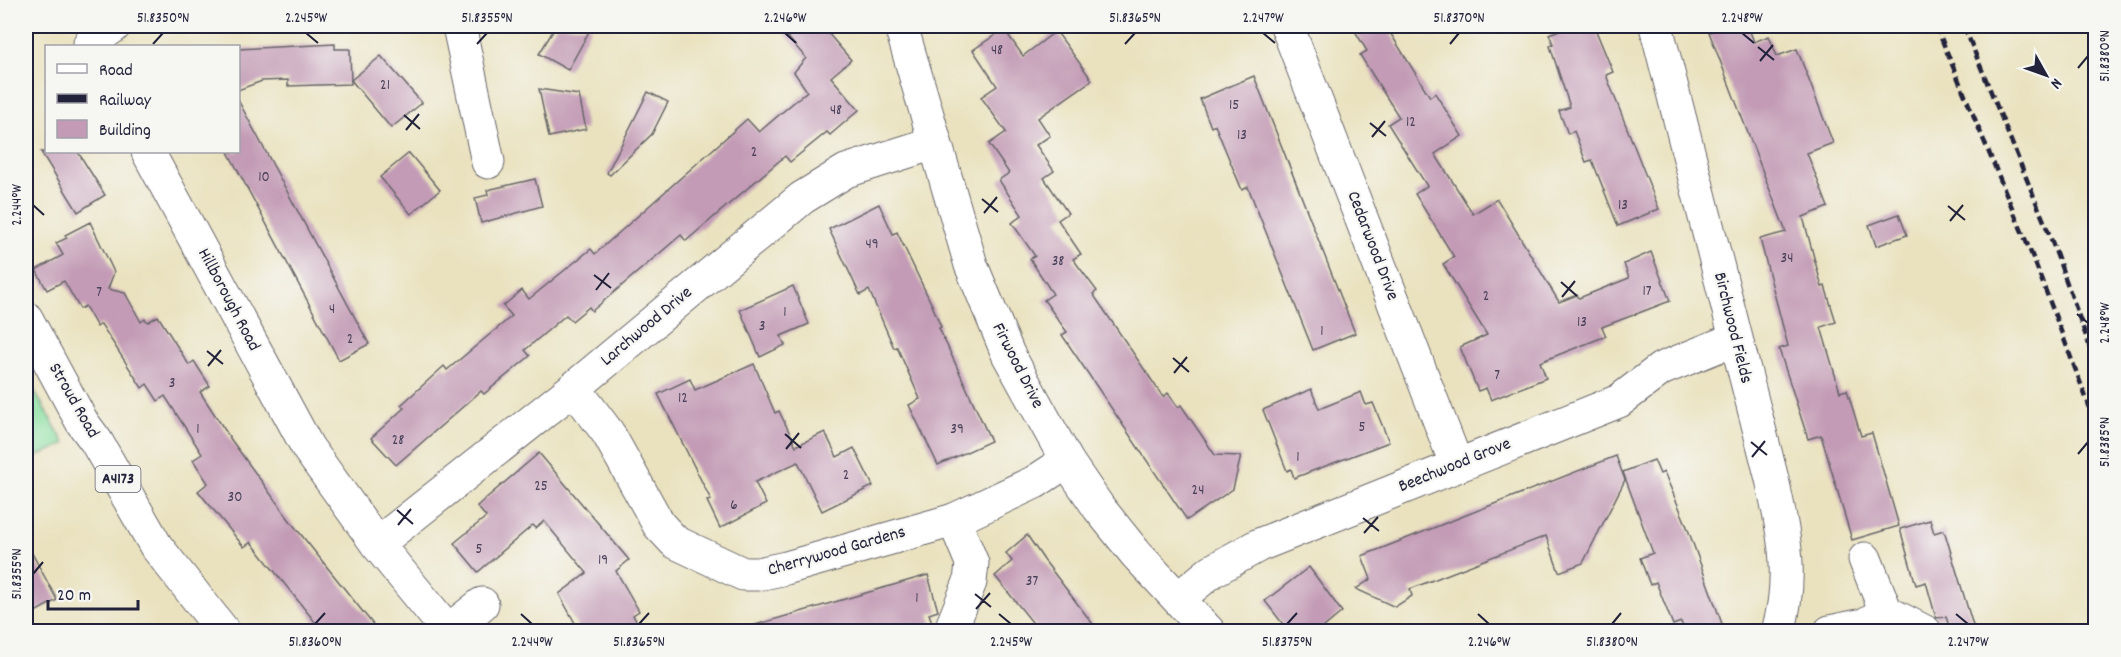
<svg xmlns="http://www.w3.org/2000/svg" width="2121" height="657" font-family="Dekko,sans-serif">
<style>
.green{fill:#8be0a2;stroke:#56816e;stroke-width:1.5}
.building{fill:#c39bb6}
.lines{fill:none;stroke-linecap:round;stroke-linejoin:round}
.minor-casing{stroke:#686569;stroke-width:35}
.major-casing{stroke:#686569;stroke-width:35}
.minor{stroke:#fff;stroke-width:33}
.major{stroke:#fff;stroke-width:33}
.rail{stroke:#22223b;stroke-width:4.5;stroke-dasharray:9 4.5;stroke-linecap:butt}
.ticks{fill:none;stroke:#22223b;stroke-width:2}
.labels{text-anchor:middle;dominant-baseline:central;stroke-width:4.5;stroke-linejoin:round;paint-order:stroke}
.number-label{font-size:15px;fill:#4a405a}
.shield{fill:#f6f6f2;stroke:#626272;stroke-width:1.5}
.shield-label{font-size:16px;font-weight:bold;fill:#22223b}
.street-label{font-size:18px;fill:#22223b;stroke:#f6f6f2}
.neatline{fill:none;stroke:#22223b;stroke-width:2}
.ticks-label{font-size:15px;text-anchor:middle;fill:#22223b}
</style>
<rect width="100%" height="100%" fill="#f6f6f2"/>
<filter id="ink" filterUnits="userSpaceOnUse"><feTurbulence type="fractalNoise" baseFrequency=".0167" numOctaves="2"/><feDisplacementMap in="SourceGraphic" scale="12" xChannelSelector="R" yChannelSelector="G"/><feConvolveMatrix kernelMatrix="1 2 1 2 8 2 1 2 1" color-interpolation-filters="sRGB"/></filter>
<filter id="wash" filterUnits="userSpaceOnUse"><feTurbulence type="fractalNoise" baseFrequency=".008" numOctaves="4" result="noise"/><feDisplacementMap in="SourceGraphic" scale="24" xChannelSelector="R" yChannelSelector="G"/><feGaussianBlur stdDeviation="1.35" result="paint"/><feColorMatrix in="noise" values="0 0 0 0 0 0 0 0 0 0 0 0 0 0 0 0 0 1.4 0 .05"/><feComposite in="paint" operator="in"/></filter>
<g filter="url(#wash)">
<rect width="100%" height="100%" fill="#eae2bf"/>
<path class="green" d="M26 377 65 444 26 461Z"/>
<g id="blocks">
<g class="building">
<path d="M556 26H592L568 70 539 54Z"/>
<path d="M778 26H822L851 60 831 77 859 110 830 135 827 132 790 162 785 156 686 241 681 235 592 311 589 307 572 321 566 315 525 350 530 356 484 394 481 391 396 465 371 438 404 408 401 405 444 366 447 370 512 316 503 306 522 290 529 299 591 249 595 254 747 119 759 132 807 91 794 72 806 58Z"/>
<path d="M1352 26H1386L1430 97 1435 93 1462 136 1435 154 1473 214 1497 199 1559 302 1577 295 1579 298 1629 278 1624 264 1651 252 1670 301 1602 327 1606 336 1540 362 1546 378 1491 400 1486 388 1478 391 1460 347 1487 335 1443 264 1454 257 1415 194 1427 186 1388 124 1399 117 1360 55 1367 51Z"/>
<path d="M1570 26H1594L1613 72 1606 75 1659 209 1618 226 1592 160 1586 162 1574 131 1568 134 1559 111 1570 107 1550 46 1553 44 1549 34Z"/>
<path d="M1726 26H1748L1754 42 1769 36 1777 56 1797 49 1833 143 1807 153 1828 207 1803 217 1822 287 1825 286 1836 322 1821 327 1840 392 1847 390 1861 436 1872 433 1899 526 1852 540 1821 435 1808 439 1779 349 1788 346 1760 239 1786 232 1709 32Z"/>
<path d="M1004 29 1023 56 1056 31 1092 80 1038 118 1050 136 1036 145 1054 171 1044 178 1068 213 1058 220 1081 254 1073 259 1097 291 1093 294 1163 397 1168 393 1178 407 1181 405 1215 455 1241 456 1233 489 1187 520 1062 335 1067 332 1044 300 1053 294 1030 259 1035 256 1012 223 1022 215 999 180 1009 173 989 144 1006 132 981 97 997 86 973 50Z"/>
<path d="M335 44V49H350L351 84 288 86V80L262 81 238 90V49Z"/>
<path d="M381 56 422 103 391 128 351 80Z"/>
<path d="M1254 76 1355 333 1313 350 1248 187 1242 190 1215 125 1211 127 1200 99Z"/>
<path d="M539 89 579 95 586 129 549 137Z"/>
<path d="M648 92 668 102 652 134 610 175 607 173Z"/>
<path d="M238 100 369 344 339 360 228 152H238Z"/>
<path d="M41 152H78L105 195 78 212Z"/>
<path d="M409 153 440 190 411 214 380 177Z"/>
<path d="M535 179 542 206 481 223 475 198 488 195 487 190Z"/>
<path d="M879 204 893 234 897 232 932 305 941 327 939 328 991 441 938 465 909 405 920 399 897 347 894 348 869 290 860 295 829 229Z"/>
<path d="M1899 214 1907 235 1876 246 1869 225Z"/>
<path d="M90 222 114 272 108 289 125 293 141 322 145 319 148 322 158 316 189 365 194 361 210 386 200 392 232 441 291 522 379 632H323L251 542 244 547 198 491 208 483 193 460 202 454 165 396 158 401 147 384 142 388 101 324 97 327 85 306 80 309 64 281 47 290 36 270 63 255 56 243 67 238 65 235Z"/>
<path d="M793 286 809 324 781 336 785 345 760 357 740 310Z"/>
<path d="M754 364 775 413 779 411 796 446 825 432 837 457 854 448 873 486 822 511 798 462 755 482 766 504 720 528 707 501 711 500 658 394 690 379 695 390Z"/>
<path d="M1311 389 1319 409 1361 392 1366 405 1373 403 1389 442 1294 478 1291 469 1287 471 1263 410Z"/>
<path d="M539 453 629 560 616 571 639 611 633 615 642 632H580L559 594 587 573 544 521 536 528 533 525 478 572 454 543 486 517 477 506Z"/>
<path d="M1616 456 1625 480 1583 563 1559 572 1546 536 1410 589 1412 596 1395 607 1356 589 1371 579 1362 556Z"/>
<path d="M1654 460 1660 474 1664 472 1686 524 1725 632H1685L1681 622 1673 625 1656 582 1650 585 1640 558 1653 553 1623 472Z"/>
<path d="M1930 520 1934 533 1944 530 1975 632H1951L1946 617 1936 618 1926 582 1916 585 1900 529Z"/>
<path d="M1027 535 1044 560 1099 632H1040L995 576 1012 561 1006 553Z"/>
<path d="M26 542 57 600 26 617Z"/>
<path d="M1309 567 1342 612 1318 632H1289L1265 601Z"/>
<path d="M928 575 938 611 929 614 933 625 911 632H756L755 625Z"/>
</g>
</g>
</g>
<g filter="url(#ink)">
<use href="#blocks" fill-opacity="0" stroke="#686569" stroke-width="1.5"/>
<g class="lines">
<defs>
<g id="minor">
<path d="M459 26 488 162"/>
<path d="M901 26 971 265 1008 354 1067 461 1099 508 1136 554 1209 632"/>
<path d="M1287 26 1457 466"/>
<path d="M1656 26 1772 479C1784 534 1794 576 1778 632"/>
<path d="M90 43 114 26"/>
<path d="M148 152 308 448 377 544 449 632"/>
<path d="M574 388 608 433 659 525 675 542 743 574H758L786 568 954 520 1035 482 1067 461"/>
<path d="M377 544 574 388 802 198 846 171 934 143"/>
<path d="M1865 559 1886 612 1925 632"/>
<path d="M1179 598 1212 571 1259 545 1619 401 1661 369 1735 339"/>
<path d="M448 631 482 604"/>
<path d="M950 632 970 582 972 563 954 520"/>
<path d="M1830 632 1864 625 1886 612"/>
</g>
<path id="major" d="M26 318 82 422 96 441 156 546 224 632"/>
</defs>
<use href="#minor" class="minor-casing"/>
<use href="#major" class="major-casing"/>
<use href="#minor" class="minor"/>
<use href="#major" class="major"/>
<g class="rail">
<path d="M1936 26 2036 265 2096 424"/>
<path d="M1964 26 2050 236 2096 364"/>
</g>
</g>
</g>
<path class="ticks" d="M306 33 318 43M785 33 796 43M1263 33 1275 43M1742 33 1754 43M153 44 163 33M477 44 487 33M1125 44 1135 33M1450 44 1459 33M1758 47 1774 60M1760 61 1773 45M2078 68 2088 56M404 115 420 129M1370 123 1386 136M406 130 419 114M1372 137 1385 121M982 199 998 212M33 205 44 215M1948 206 1965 220M984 213 997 197M1950 221 1963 205M594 275 611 288M1561 282 1577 296M596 290 609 273M1562 297 1575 281M2077 314 2088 323M207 351 223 364M1173 358 1189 372M208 366 221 350M1174 373 1187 357M785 434 801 448M1751 442 1767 455M786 449 799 433M2078 454 2088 442M1752 457 1765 441M397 510 413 524M1363 518 1379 531M398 525 411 509M1364 533 1378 517M33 574 43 562M975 594 991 607M976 609 990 593M521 614 532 624M999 614 1011 624M1478 614 1489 624M1956 614 1968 624M315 624 325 613M639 624 649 613M1287 624 1297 613M1612 624 1621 613"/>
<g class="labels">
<g class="number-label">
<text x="997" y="51">48</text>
<text x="385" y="86">21</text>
<text x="1234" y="106">15</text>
<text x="836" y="111">48</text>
<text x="1411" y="123">12</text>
<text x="1242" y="136">13</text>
<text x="754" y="153">2</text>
<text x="264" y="178">10</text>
<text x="1623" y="206">13</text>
<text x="872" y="245">49</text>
<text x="1787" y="259">34</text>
<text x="1058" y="262">38</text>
<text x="1647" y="292">17</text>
<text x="99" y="293">7</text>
<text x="1486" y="297">2</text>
<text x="332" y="310">4</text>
<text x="785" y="313">1</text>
<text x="1582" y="323">13</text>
<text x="762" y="327">3</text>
<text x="1322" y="332">1</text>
<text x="350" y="340">2</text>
<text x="1497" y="376">7</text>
<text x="172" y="384">3</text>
<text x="683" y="399">12</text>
<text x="1362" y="428">5</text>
<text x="198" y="430">1</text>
<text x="957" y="430">39</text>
<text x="398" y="441">28</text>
<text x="1298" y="458">1</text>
<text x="846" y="476">2</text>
<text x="541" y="487">25</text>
<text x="1198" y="491">24</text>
<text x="235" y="498">30</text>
<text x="734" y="506">6</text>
<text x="479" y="550">5</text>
<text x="603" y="561">19</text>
<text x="1032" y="582">37</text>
<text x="917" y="599">1</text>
</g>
<rect class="shield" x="95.5" y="466" width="45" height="26" rx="4.5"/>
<g class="shield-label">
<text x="118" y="479">A4173</text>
</g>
<g class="street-label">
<text transform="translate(1372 246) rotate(69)">Cedarwood Drive</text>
<text transform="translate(228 300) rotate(62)">Hillborough Road</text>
<text transform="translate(647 327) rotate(-40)">Larchwood Drive</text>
<text transform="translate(1732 328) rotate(76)">Birchwood Fields</text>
<text transform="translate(1017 366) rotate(63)">Firwood Drive</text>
<text transform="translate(73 401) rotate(60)">Stroud Road</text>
<text transform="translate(1455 466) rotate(-22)">Beechwood Grove</text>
<text transform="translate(837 552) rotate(-16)">Cherrywood Gardens</text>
</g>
</g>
<rect width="2121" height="657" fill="none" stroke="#f6f6f2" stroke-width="66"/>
<rect x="45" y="45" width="195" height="108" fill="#f6f6f2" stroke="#a1a1a9" stroke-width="1.5"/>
<rect x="57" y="64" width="30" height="9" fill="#ffffff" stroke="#a1a1a9" stroke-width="1.5"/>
<text x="99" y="75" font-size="18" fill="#22223b">Road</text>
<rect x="57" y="94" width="30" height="9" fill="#22223b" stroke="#a1a1a9" stroke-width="1.5"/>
<text x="99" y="105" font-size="18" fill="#22223b">Railway</text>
<rect x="57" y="120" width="30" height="18" fill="#c39bb6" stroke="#a1a1a9" stroke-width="1.5"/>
<text x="99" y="135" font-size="18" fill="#22223b">Building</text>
<g transform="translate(2046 75) rotate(130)" stroke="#f6f6f2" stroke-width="4.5" paint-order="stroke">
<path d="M0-4.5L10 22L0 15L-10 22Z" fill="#22223b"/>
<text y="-9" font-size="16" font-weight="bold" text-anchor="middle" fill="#22223b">N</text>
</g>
<path d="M48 600v9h90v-9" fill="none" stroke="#22223b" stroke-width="3"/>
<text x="57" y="600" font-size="18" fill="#22223b" stroke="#f6f6f2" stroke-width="4.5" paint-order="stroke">20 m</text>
<rect x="33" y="33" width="2055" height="591" class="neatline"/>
<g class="ticks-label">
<text x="163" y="22">51.8350°N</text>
<text x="306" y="22">2.245°W</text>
<text x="487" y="22">51.8355°N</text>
<text x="785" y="22">2.246°W</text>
<text x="1135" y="22">51.8365°N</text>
<text x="1263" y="22">2.247°W</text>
<text x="1459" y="22">51.8370°N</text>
<text x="1742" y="22">2.248°W</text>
<text transform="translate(2104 56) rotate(-90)" y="5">51.8380°N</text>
<text transform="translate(16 205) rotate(-90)" y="5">2.244°W</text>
<text transform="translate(2104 323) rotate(-90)" y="5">2.248°W</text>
<text transform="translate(2104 442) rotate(-90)" y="5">51.8385°N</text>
<text transform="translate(16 574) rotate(-90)" y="5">51.8355°N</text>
<text x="315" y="646">51.8360°N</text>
<text x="532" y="646">2.244°W</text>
<text x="639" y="646">51.8365°N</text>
<text x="1011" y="646">2.245°W</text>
<text x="1287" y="646">51.8375°N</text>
<text x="1489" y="646">2.246°W</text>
<text x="1612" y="646">51.8380°N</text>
<text x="1968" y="646">2.247°W</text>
</g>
</svg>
